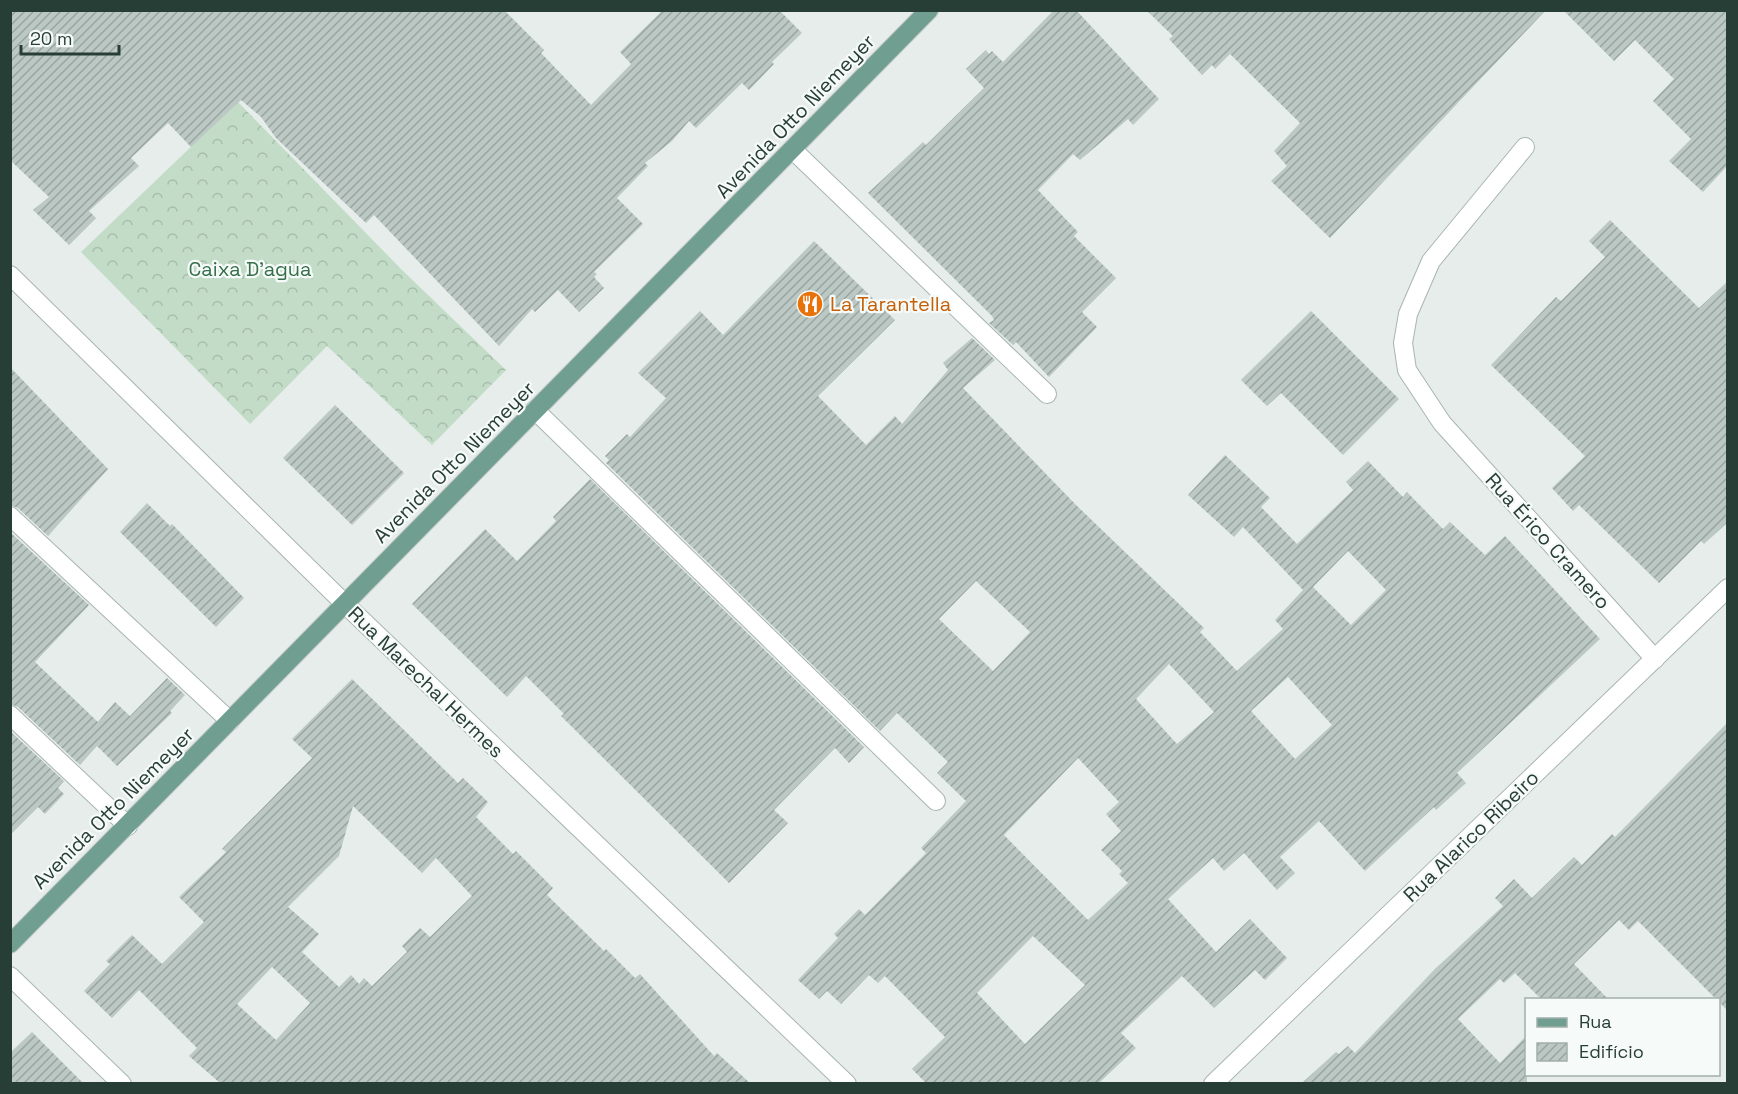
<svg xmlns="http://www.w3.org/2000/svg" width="1738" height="1094" font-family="'Space Grotesk',sans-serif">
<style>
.forest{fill:url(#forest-crowns)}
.building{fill:url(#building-hatch);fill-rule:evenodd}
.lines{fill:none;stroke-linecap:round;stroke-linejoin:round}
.minor-casing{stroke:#a9b5b1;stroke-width:20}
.major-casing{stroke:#c3c9c7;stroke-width:20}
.minor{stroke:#fff;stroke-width:18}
.major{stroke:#709e91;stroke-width:18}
.labels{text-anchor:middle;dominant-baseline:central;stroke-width:4.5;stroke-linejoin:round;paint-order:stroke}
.street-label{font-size:20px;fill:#273e37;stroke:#f6faf8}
.park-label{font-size:20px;fill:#35704b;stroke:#f6faf8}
.food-label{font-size:20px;fill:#c56008;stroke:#f6faf8;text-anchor:start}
</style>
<defs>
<pattern id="forest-crowns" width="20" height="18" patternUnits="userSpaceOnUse" patternTransform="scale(1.5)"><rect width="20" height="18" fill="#c2dcc8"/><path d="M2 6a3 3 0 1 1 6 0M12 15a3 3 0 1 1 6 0" fill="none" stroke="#a7beac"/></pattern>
<pattern id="building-hatch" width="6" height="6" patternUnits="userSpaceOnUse" patternTransform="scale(1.5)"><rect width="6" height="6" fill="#bcc8c3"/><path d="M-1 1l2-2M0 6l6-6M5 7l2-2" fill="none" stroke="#99a49f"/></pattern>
</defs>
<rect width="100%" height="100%" fill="#e6edea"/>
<path class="forest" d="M238 102 402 270 506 370 432 445 327 346 250 424 81 252Z"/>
<g class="building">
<path d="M10 10H504L544 50 541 53 591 105 631 64 620 52 663 10H779L802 33 772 62 774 64 749 90 742 83 696 128 689 121 672 141 645 163 648 166 617 198 643 224 594 272 597 274 594 277 604 288 579 312 558 290 535 312 532 309 499 346 374 215 366 223 276 138 261 117 241 100 191 147 168 123 131 158 139 166 89 211 96 218 69 245 33 210 49 197 10 160Z"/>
<path d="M1054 10H1076L1159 99 1133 125 1128 119 1080 160 1073 154 1038 190 1078 232 1074 236 1116 278 1082 312 1097 327 1049 377 1016 342 1013 345 989 323 994 320 992 316 868 193 923 142 926 145 984 88 966 69 986 50 989 54 992 51 1003 62Z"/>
<path d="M1146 10H1546L1330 238 1271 181 1287 166 1274 151 1300 123 1230 54 1215 69 1212 65 1202 75 1169 39 1173 36Z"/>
<path d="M1563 10H1728V165L1703 192 1669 161 1691 139 1653 101 1674 79 1635 40 1614 61Z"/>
<path d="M1610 220 1699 308 1728 281V522L1704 544 1701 541 1659 583 1579 505 1573 511 1552 488 1585 456 1491 365 1556 297 1561 301 1605 257 1589 241Z"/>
<path d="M814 241 895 320 818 396 866 445 895 416 902 424 948 370 943 363 972 338 995 360 963 388 1076 505 1204 628 1200 632 1237 671 1283 629 1275 620 1303 590 1243 527 1234 537 1188 495 1225 455 1270 498 1261 507 1297 544 1353 490 1346 482 1368 461 1403 497 1407 492 1443 529 1450 522 1485 555 1505 536 1600 639 1457 773 1466 783 1436 810 1434 807 1365 871 1319 821 1280 857 1295 873 1277 890 1244 853 1224 871 1213 858 1168 899 1216 952 1250 919 1287 958 1265 980 1255 970 1214 1008 1182 976 1121 1033 1136 1048 1099 1083H926L912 1069 945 1037 885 976 878 983 869 975 841 1004 827 991 819 999 798 980 838 938 834 934 859 909 865 915 926 853 921 848 966 801 937 773 948 762 897 713 880 731 606 463 609 460 605 456 627 434 630 437 666 398 638 373 700 311 723 335ZM1348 551 1386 590 1351 625 1313 587ZM976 581 1030 632 993 671 939 619ZM1169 664 1214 712 1177 744 1136 699ZM1288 677 1332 725 1295 759 1251 711ZM1078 758 1119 802 1106 814 1121 831 1101 850 1122 871 1119 874 1128 883 1088 920 1004 835ZM1033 936 1085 985 1025 1044 977 993Z"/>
<path d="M1311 311 1399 399 1343 455 1281 393 1267 406 1241 380Z"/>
<path d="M10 367 108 469 48 536 18 508 10 505Z"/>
<path d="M335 405 404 473 352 525 283 458Z"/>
<path d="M590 479 864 747 849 763 835 748 774 810 788 823 729 883 561 716 564 714 526 676 507 697 412 604 485 529 517 561 556 521 553 517Z"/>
<path d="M147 503 170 526 172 524 244 598 216 627 120 532Z"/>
<path d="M10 532 89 605 35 662 98 722 115 702 130 716 167 678 185 695 170 711 172 713 117 766 97 746 80 765 18 707 10 704Z"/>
<path d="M352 679 458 783 463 778 488 802 476 817 513 854 516 851 553 888 547 895 604 951 606 949 635 978 640 974 714 1056 717 1053 750 1083H220L189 1056 197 1048 139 990 112 1018 84 991 110 964 106 961 132 935 162 964 204 922 179 897 226 852 222 849 312 758 292 739ZM353 806 422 873 436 858 472 896 430 937 420 928 402 946 407 952 372 986 364 978 359 984 351 975 339 987 302 952 319 934 288 907 339 856ZM272 967 310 1003 276 1040 237 1004Z"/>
<path d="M1728 722V1011L1638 921 1629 930 1619 920 1574 964 1608 999H1541L1515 973 1504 983 1500 979 1458 1019 1500 1063 1527 1035V1083H1302L1336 1052 1339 1054 1348 1046 1355 1053 1435 969 1503 906 1495 898 1514 879 1532 898 1574 857 1582 865 1612 834 1615 837Z"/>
<path d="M10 731 64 781 58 788 64 794 45 814 38 807 10 835Z"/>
<path d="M32 1032 83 1083H10V1053Z"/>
</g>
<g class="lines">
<defs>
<g id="minor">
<path d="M1525 147 1431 261 1408 314 1403 343 1407 370 1442 423 1655 659"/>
<path d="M794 151 1047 394"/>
<path d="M10 275 345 604 847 1084"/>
<path d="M535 410 936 801"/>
<path d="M10 516 230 721"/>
<path d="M10 715 128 826"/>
<path d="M10 976 122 1084"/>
<path d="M1213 1084 1728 588"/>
</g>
<path id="major" d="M10 944 929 10"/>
</defs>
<use href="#minor" class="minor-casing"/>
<use href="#major" class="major-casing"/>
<use href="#minor" class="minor"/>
<use href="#major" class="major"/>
</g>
<defs>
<symbol id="restaurant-disc" viewBox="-11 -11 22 22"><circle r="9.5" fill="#e8710a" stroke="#f6faf8"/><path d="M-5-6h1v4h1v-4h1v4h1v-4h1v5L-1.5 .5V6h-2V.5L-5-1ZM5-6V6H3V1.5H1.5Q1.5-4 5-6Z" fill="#fff"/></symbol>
</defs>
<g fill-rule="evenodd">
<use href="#restaurant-disc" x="795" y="289" width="30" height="30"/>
</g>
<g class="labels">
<g class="street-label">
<text transform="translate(795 116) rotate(-46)">Avenida Otto Niemeyer</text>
<text transform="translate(454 462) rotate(-45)">Avenida Otto Niemeyer</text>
<text transform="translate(1548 541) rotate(48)">Rua Érico Cramero</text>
<text transform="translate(426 682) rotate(44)">Rua Marechal Hermes</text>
<text transform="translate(113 808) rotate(-45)">Avenida Otto Niemeyer</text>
<text transform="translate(1471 836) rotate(-44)">Rua Alarico Ribeiro</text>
</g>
<g class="park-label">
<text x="250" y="269">Caixa D'agua</text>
</g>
<g class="food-label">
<text x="830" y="304">La Tarantella</text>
</g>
</g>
<rect width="1738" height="1094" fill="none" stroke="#273e37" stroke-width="24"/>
<rect x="1525" y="998" width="195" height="78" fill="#f6faf8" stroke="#a3afab" stroke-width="1.5"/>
<rect x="1537" y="1018" width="30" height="9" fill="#709e91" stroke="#a3afab" stroke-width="1.5"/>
<text x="1579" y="1028" font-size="18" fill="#273e37">Rua</text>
<rect x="1537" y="1043" width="30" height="18" fill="url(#building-hatch)" stroke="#a3afab" stroke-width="1.5"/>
<text x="1579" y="1058" font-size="18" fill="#273e37">Edifício</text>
<path d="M21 45v9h98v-9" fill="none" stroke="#273e37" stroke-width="3"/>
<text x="30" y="45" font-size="18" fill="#273e37" stroke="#f6faf8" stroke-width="4.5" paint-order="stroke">20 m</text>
</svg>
